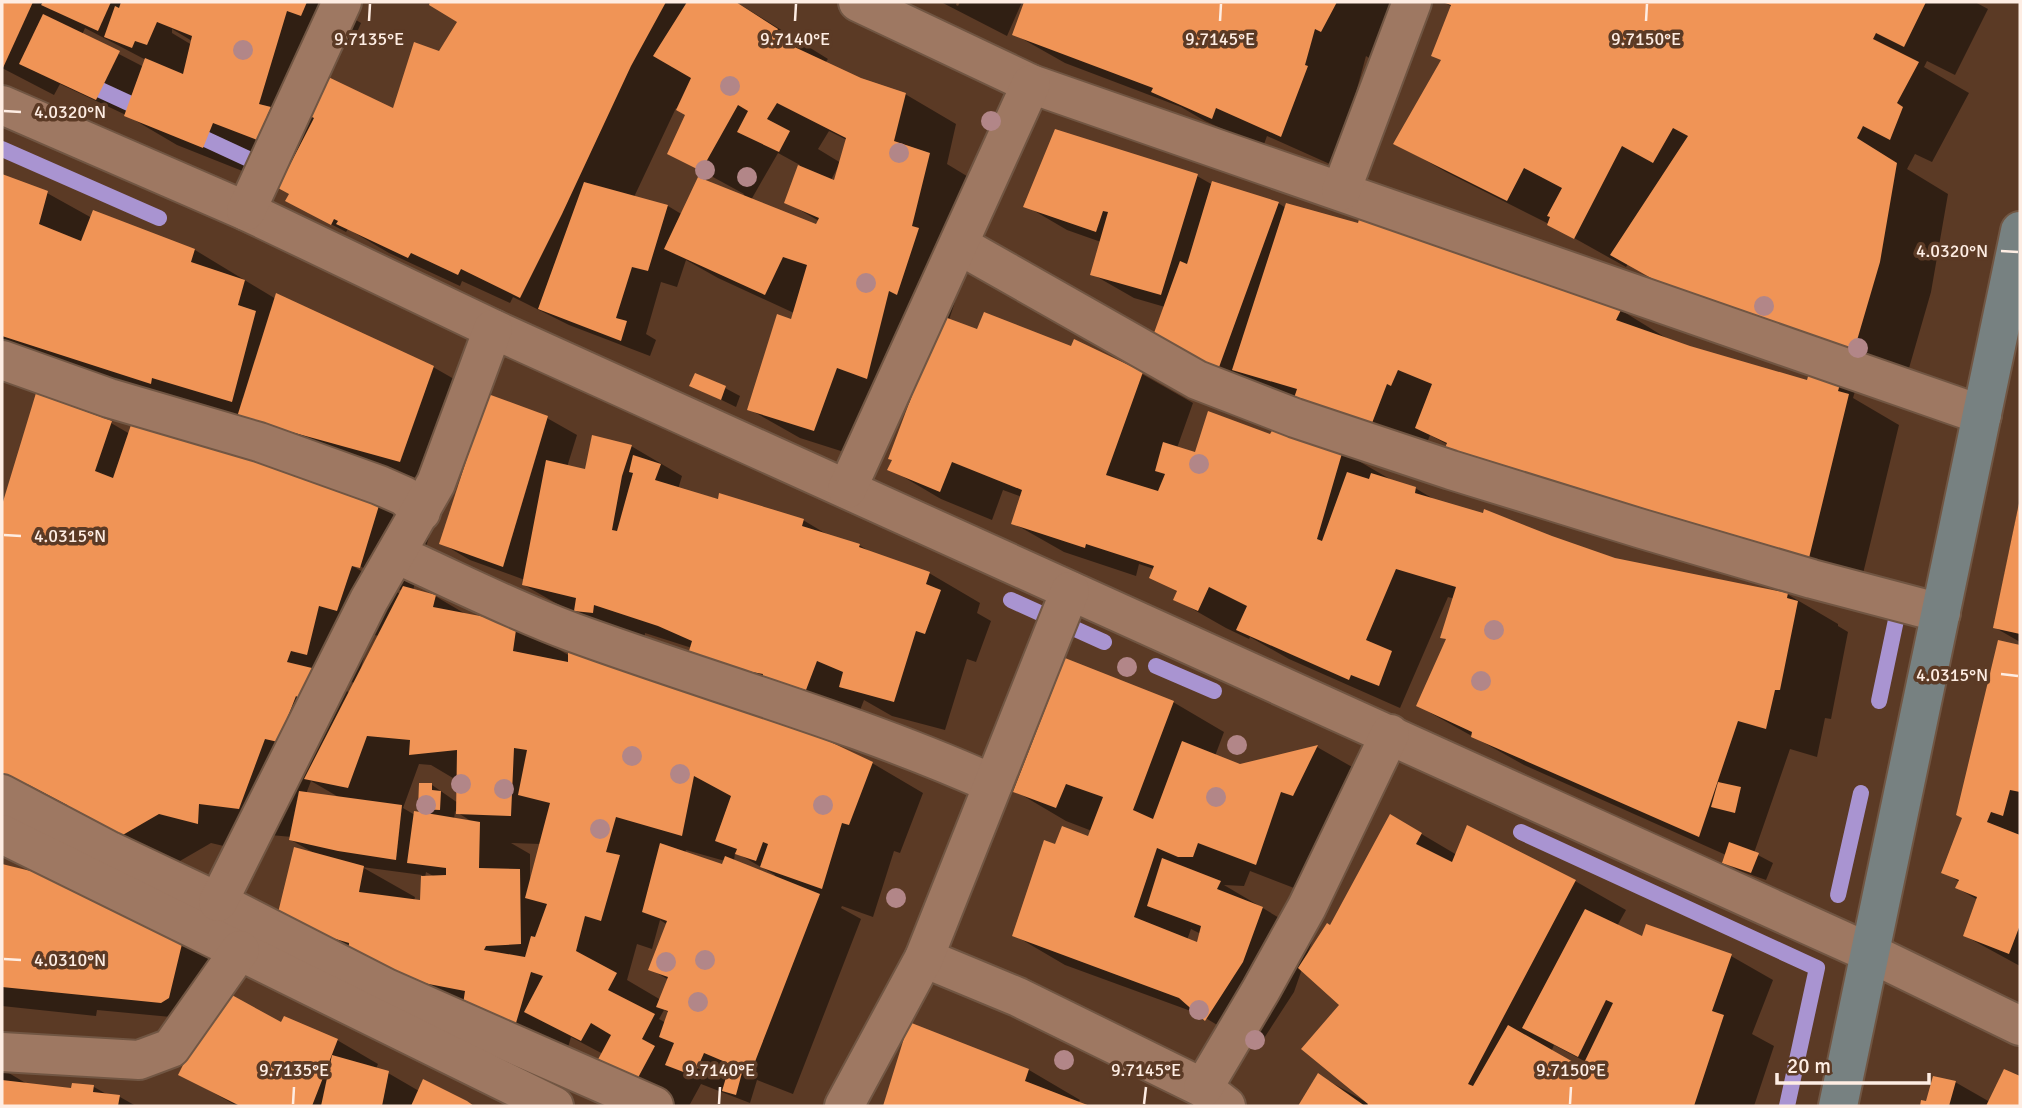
<svg xmlns="http://www.w3.org/2000/svg" width="2022" height="1108" font-family="Signika,sans-serif">
<style>
.shadow{fill:#0007;fill-rule:evenodd}
.lines{fill:none;stroke-linecap:round;stroke-linejoin:round}
.stream{stroke:#a994d1;stroke-width:16}
.building{fill:#f09456}
.street-casing{stroke:#715643;stroke-width:42}
.secondary-casing{stroke:#715643;stroke-width:42}
.street{stroke:#9e7862;stroke-width:38}
.secondary{stroke:#778181;stroke-width:38}
.tree{fill:#b28688}
.ticks{fill:none;stroke:#feede3;stroke-width:2.5}
.ticks-label{font-size:18px;text-anchor:middle;fill:#feede3;stroke:#5b3a25;stroke-width:7;stroke-linejoin:round;paint-order:stroke}
</style>
<rect width="100%" height="100%" fill="#5b3a25"/>
<g class="shadow">
<path d="M2 2H355L348 15 361 23 352 44 338 39 327 78 394 111 440 54 460 22 431 4 432 2H736L828 59 825 63 861 80 905 94 956 124 947 164 980 184 969 259 949 320 978 331 1142 374 1193 403 1177 448 1196 454 1272 437 1343 452 1395 482 1415 488 1437 501 1615 559 1787 594 1838 624V626L1848 632 1831 719 1825 718 1817 757 1790 749 1754 853 1773 863 1766 880 1738 870 1724 862 1726 855 1524 765 1418 706 1448 640 1442 637 1455 599 1448 597 1400 708 1289 659 1250 637 1249 639 1226 628 1175 599 1178 592 1151 577 1154 569 1139 564 1136 576 1064 552 1013 523 1022 497 1003 490 992 520 941 499 890 469 911 404 888 396 866 459 800 438 749 409 794 313 718 278 686 260 677 287 661 282 646 334 656 340 650 356 569 325 513 297 510 303 462 281 460 286 389 253 348 229 346 232 302 209 291 193 293 162 264 151 255 176 177 145 126 115 60 84 54 95 2 68ZM85 28 146 60 144 67 82 35ZM172 29 192 41V45L172 33ZM676 108 687 115 669 153 744 194 743 197 683 215 668 206 634 197ZM829 131 847 140 841 163 818 149ZM778 153 800 165 786 202 819 221 817 227 751 200ZM839 165 836 182 831 180Z"/>
<path d="M941 2H957L956 5 958 6 960 2H1022L1007 36Z"/>
<path d="M1025 2H1403L1372 60 1366 56 1355 96 1358 97 1332 165 1267 136 1263 147 1205 121 1181 107 1065 63 1014 34Z"/>
<path d="M1444 2H1975L1988 9 1955 75 1927 61 1924 67 1969 93 1932 162 1915 154 1907 169 1948 194 1931 292 1905 382 1769 337 1628 264 1626 267 1549 224 1446 172 1395 143 1442 61 1452 7Z"/>
<path d="M2 176 47 193 92 218 94 212 195 250 276 299 433 367 475 391 442 485 281 440 127 389 104 376 52 359 2 349Z"/>
<path d="M1197 176 1213 185 1278 203 1286 208 1585 288 1671 341 1808 382 1859 378 1853 398 1899 425 1860 586 1448 445 1430 435 1421 459 1194 367 1165 307 1134 298 1092 274 1101 242 1067 230 1026 206Z"/>
<path d="M691 385 725 388 740 396 736 407Z"/>
<path d="M37 395 111 423 130 434 380 501 431 530 413 590 435 596 469 616 516 625 570 656V650L872 763 923 793 900 853 894 851 873 917 842 906 841 908 861 919 793 1094 757 1080 750 1103 701 1084 689 1106H667L603 1054 571 1037 567 1051 329 950 314 853 291 840 292 837 250 833 249 852 211 843 173 865 2 777V512ZM353 562 402 591V595L351 565ZM370 634 379 636 361 668ZM342 680 355 683 350 693 339 686ZM419 764 431 765 458 781V803L432 785 419 808 433 816 415 815 403 808ZM311 781 342 799 306 794ZM455 811 474 823 454 820ZM511 843 541 844 530 880V854ZM686 850 725 861 723 866 685 853ZM735 852 775 875 774 877 734 861ZM362 867 422 875 421 902 414 901 415 897ZM426 872 435 877 425 878ZM660 920 668 925 650 969 669 980 661 1000 627 980 637 944 652 949ZM400 974 422 977V981L400 978ZM664 1010 670 1013 666 1023 659 1019Z"/>
<path d="M547 418 577 435 567 467 587 472 631 446 682 476 678 489 803 520 833 538 859 545 875 555 929 573 980 603 977 613 991 621 976 662 967 659 945 730 892 716 864 700 857 718 742 679 692 648 645 633 644 642 627 640 588 617 575 614 524 585 525 580 470 560 441 543Z"/>
<path d="M2020 498V642L1994 627Z"/>
<path d="M1999 642 2020 647V966L1965 936 1978 900 1957 888 1960 882 1943 872 1964 818Z"/>
<path d="M1173 702 1224 732 1215 756 1240 765 1317 747 1368 776 1307 893 1250 871 1244 886 1224 885 1313 938 1308 953 1331 927 1391 816 1457 855 1575 881 1626 910 1617 926 1643 938 1647 927 1731 956 1773 980 1752 1034 1774 1046 1754 1106H1300L1318 1075 1366 1102 1367 1101 1341 1004 1302 969 1294 992 1257 1049 1199 1014 1065 965 1014 935 1056 846 1089 838 1092 831 1066 821 1015 791ZM1191 929 1201 934 1198 944 1187 940ZM1554 1045 1586 1062 1583 1070 1551 1052Z"/>
<path d="M2 866 62 881 207 954 211 962 192 1019 97 1010 96 1016 2 1006Z"/>
<path d="M910 1024 1029 1070 1080 1100 1078 1103 1086 1106H884Z"/>
<path d="M282 1025 337 1040 378 1064 376 1069 388 1073 419 1091 423 1081 472 1106H237L180 1074Z"/>
<path d="M2 1069 29 1085 73 1090V1085L94 1087 108 1095 120 1097 136 1106H2Z"/>
<path d="M2005 1071 2020 1078V1106H1922L1923 1102 1928 1103 1955 1082 1990 1102Z"/>
</g>
<g class="lines">
<g class="stream">
<path d="M81 81 146 111"/>
<path d="M201 137 268 168"/>
<path d="M2 149 159 218"/>
<path d="M1011 600 1104 642"/>
<path d="M1156 666 1214 691"/>
<path d="M1879 701 1900 601"/>
<path d="M1521 832 1817 968 1787 1106"/>
<path d="M1838 895 1861 793"/>
</g>
</g>
<g class="building">
<path d="M2 2H33L2 70Z"/>
<path d="M43 2H111L98 31 41 5Z"/>
<path d="M121 2H307L301 16 287 11 259 104 271 107 257 140 213 123 203 148 124 116 145 58 183 74 192 36 157 22 147 45 135 41 132 48 104 37 115 6 119 8Z"/>
<path d="M430 2H666L631 66 562 214 520 298 461 269 458 275 411 253 408 258 336 224 338 221 334 219 331 225 285 201 289 194 278 188 314 118 301 112 322 74 393 108 414 42 439 51 457 22 429 5Z"/>
<path d="M687 2H736L778 29 773 37 861 78 906 93 894 141 930 153 912 226 919 228 897 295 889 291 867 379 837 368 814 431 747 410 777 314 791 319 807 265 783 257 765 295 664 249 698 177 816 224 819 218 784 203 798 165 834 180 846 138 777 103 767 119 790 131 779 152 737 132 748 111 738 105 701 171 667 154 685 115 676 110 691 78 653 56Z"/>
<path d="M1024 2H1337L1321 32 1315 29 1305 65 1308 66 1281 137 1216 108 1212 119 1151 92 1153 88 1012 35Z"/>
<path d="M1442 2H1926L1904 47 1876 33 1873 39 1919 62 1897 103 1903 107 1890 140 1863 126 1857 138 1897 163 1880 262 1853 354 1678 288 1676 292 1610 255 1688 136 1673 128 1653 163 1622 146 1574 239 1547 225 1550 217 1547 216 1562 188 1524 168 1507 201 1393 144 1441 60 1431 56 1451 5Z"/>
<path d="M43 14 120 51 96 100 19 64Z"/>
<path d="M1055 129 1198 174 1161 295 1090 275 1108 212 1103 211 1096 232 1023 207Z"/>
<path d="M2 174 48 191 39 224 81 241 93 210 195 249 191 262 245 280 238 305 256 311 232 402 152 378 151 384 2 336Z"/>
<path d="M1212 181 1279 202 1218 370 1150 344 1180 261 1187 264Z"/>
<path d="M584 182 668 205 648 271 632 267 616 318 627 321 621 341 538 309Z"/>
<path d="M1286 203 1358 223 1362 208 1621 310 1616 320 1690 346 1807 380 1813 359 1845 368 1838 391 1849 394 1809 558 1625 505 1445 448 1447 443 1415 428 1432 384 1398 370 1391 386 1387 384 1369 431 1291 407 1297 389 1232 370Z"/>
<path d="M276 293 434 366 400 462 237 417Z"/>
<path d="M984 312 1071 346 1074 339 1143 372 1106 475 1158 491 1165 474 1155 471 1163 442 1195 452 1208 411 1270 434 1273 429 1343 450 1317 539 1322 541 1347 472 1369 479 1371 473 1416 487 1415 493 1483 513 1484 509 1552 536 1615 558 1788 593 1787 598 1798 601 1780 690H1775L1766 729 1738 721 1699 837 1471 737 1472 732 1416 706 1446 639 1440 638 1456 587 1396 569 1366 640 1392 651 1379 686 1351 675 1349 680 1236 630 1247 606 1209 587 1198 611 1173 600 1177 591 1149 578 1154 566 1086 544 1085 548 1011 524 1022 490 952 462 940 492 887 470 892 460 888 459 942 316 977 329Z"/>
<path d="M695 373 726 386 721 400 689 386Z"/>
<path d="M36 393 112 421 95 471 113 478 132 422 381 499 360 568 352 566 337 611 319 606 307 655 291 651 287 662 312 668 299 698 296 696 278 742 265 739 239 809 199 804 198 824 159 814 121 836 64 819 67 805 29 785 2 776V505Z"/>
<path d="M488 394 548 416 503 567 439 544Z"/>
<path d="M592 435 632 445 622 476 612 530 617 531 633 473 629 472 633 455 661 464 655 480 718 499 719 493 804 519 802 526 860 544 859 547 930 572 926 584 941 590 925 634 916 631 894 702 839 687 843 672 817 661 806 690 762 678 763 674 736 669 689 651 692 641 658 626 594 605 593 613 574 611 576 598 522 585 546 460 585 469Z"/>
<path d="M2019 503H2020V634L1993 628Z"/>
<path d="M403 586 436 595 433 607 517 623 513 651 568 662V648L592 650 593 661 646 665 788 722 873 762 849 825 842 823 822 889 760 867 768 844 763 842 756 861 735 854 737 849 715 841 731 796 694 776 682 836 616 817 606 852 620 855 601 921 585 916 576 951 617 973 608 990 655 1014 642 1039 655 1046 633 1087 594 1067 611 1035 591 1023 581 1041 524 1012 543 976 531 972 516 1023 462 1011 465 991 413 981V978L378 973 348 958 349 943 276 921 294 847 364 866 359 892 420 900 421 876 446 875V868L407 863 414 811 480 822 479 868 520 869 521 944 486 946 484 950 525 957 531 936 535 937 547 904 525 898 550 803 518 795 527 750 514 748 511 816 456 814 457 750 409 755 410 740 367 736 348 788 304 779Z"/>
<path d="M1998 640 2020 645V792L2010 790 2003 816 1991 812 1987 822 2020 835V925L2009 954 1963 936 1977 897 1955 888 1959 880 1941 873 1962 818 1956 815Z"/>
<path d="M1065 658 1174 701 1133 810 1153 819 1182 741 1240 764 1318 745 1293 796 1281 792 1256 865 1198 843 1193 857H1178L1157 848 1134 917 1197 942 1201 926 1147 906 1162 858 1221 881 1217 889 1263 907 1243 962 1205 1021 1179 998 1012 936 1044 840 1055 844 1062 826 1088 836 1103 797 1066 784 1056 808 1013 792Z"/>
<path d="M1718 782 1741 787 1735 813 1711 807Z"/>
<path d="M419 783H432V790L441 791 440 810 418 809Z"/>
<path d="M299 791 402 805 396 860 338 851 289 840Z"/>
<path d="M1390 814 1422 833 1416 844 1452 862 1467 825 1576 880 1468 1084 1473 1086 1508 1025 1582 1067 1613 1003 1606 1000 1578 1057 1522 1028 1585 909 1642 936 1646 924 1732 954 1712 1011 1724 1015 1694 1106H1367L1368 1104 1301 1049 1339 1005 1298 968 1327 923 1330 925Z"/>
<path d="M1729 842 1759 853 1751 873 1722 863Z"/>
<path d="M660 843 722 864 725 856 820 894 751 1072 743 1069 736 1095 722 1091 730 1064 704 1053 694 1076 665 1065 674 1043 659 1037 668 1011 656 1007 668 977 648 970 667 921 642 912Z"/>
<path d="M2 864 63 879 62 886 177 935 182 944 169 998 161 1003 2 987Z"/>
<path d="M221 989 281 1022 284 1016 338 1039 312 1106H240L178 1075Z"/>
<path d="M909 1022 1029 1069 1025 1081 1090 1106H883Z"/>
<path d="M332 1055 389 1071 382 1106H321Z"/>
<path d="M2004 1069 2020 1076V1106H1986Z"/>
<path d="M1318 1073 1365 1106H1298Z"/>
<path d="M1933 1076 1956 1081 1949 1106H1920L1921 1100 1926 1101Z"/>
<path d="M423 1079 467 1101 474 1106H411Z"/>
<path d="M2 1080 71 1088 72 1083 94 1085 93 1092 120 1095 118 1106H2Z"/>
</g>
<g class="lines">
<defs>
<g id="street">
<path d="M858 2 1031 84 1982 415"/>
<path d="M2 105 246 211 493 329 1870 953 2020 1026"/>
<path d="M1341 191 1412 2"/>
<path d="M246 211 342 2"/>
<path d="M959 245 1197 380 1295 418 1451 470 1642 529 1812 579 1941 613"/>
<path d="M2 360 109 398 259 442 379 485 404 496 421 512"/>
<path d="M847 489 1031 84"/>
<path d="M396 554C454 580 512 610 572 632 712 683 857 723 993 784"/>
<path d="M2 794 110 851 218 902 386 988 654 1106"/>
<path d="M2 834 554 1106"/>
<path d="M218 902 369 600 436 483 493 329"/>
<path d="M924 958 1018 997 1203 1088 1226 1106"/>
<path d="M2 1052 139 1060 171 1048 240 950"/>
<path d="M1203 1088 1261 990 1307 907 1390 734"/>
<path d="M844 1106 924 958 1070 591"/>
</g>
<path id="secondary" d="M1838 1106 2020 231"/>
</defs>
<use href="#street" class="street-casing"/>
<use href="#secondary" class="secondary-casing"/>
<use href="#street" class="street"/>
<use href="#secondary" class="secondary"/>
</g>
<g class="tree">
<circle cx="243" cy="50" r="10"/>
<circle cx="730" cy="86" r="10"/>
<circle cx="991" cy="121" r="10"/>
<circle cx="899" cy="153" r="10"/>
<circle cx="705" cy="170" r="10"/>
<circle cx="747" cy="177" r="10"/>
<circle cx="866" cy="283" r="10"/>
<circle cx="1764" cy="306" r="10"/>
<circle cx="1858" cy="348" r="10"/>
<circle cx="1199" cy="464" r="10"/>
<circle cx="1494" cy="630" r="10"/>
<circle cx="1127" cy="667" r="10"/>
<circle cx="1481" cy="681" r="10"/>
<circle cx="1237" cy="745" r="10"/>
<circle cx="632" cy="756" r="10"/>
<circle cx="680" cy="774" r="10"/>
<circle cx="461" cy="784" r="10"/>
<circle cx="504" cy="789" r="10"/>
<circle cx="1216" cy="797" r="10"/>
<circle cx="426" cy="805" r="10"/>
<circle cx="823" cy="805" r="10"/>
<circle cx="600" cy="829" r="10"/>
<circle cx="896" cy="898" r="10"/>
<circle cx="705" cy="960" r="10"/>
<circle cx="666" cy="962" r="10"/>
<circle cx="698" cy="1002" r="10"/>
<circle cx="1199" cy="1010" r="10"/>
<circle cx="1255" cy="1040" r="10"/>
<circle cx="1064" cy="1060" r="10"/>
</g>
<path class="ticks" d="M369 21 370 4M795 21 796 4M1220 21 1221 4M1646 21 1647 4M4 111 21 112M2001 251 2018 252M4 535 21 536M2001 674 2018 676M4 959 21 960M293 1104 294 1087M719 1104 720 1087M1144 1104 1146 1087M1570 1104 1571 1087"/>
<g class="ticks-label">
<text x="369" y="45">9.7135°E</text>
<text x="795" y="45">9.7140°E</text>
<text x="1220" y="45">9.7145°E</text>
<text x="1646" y="45">9.7150°E</text>
<text x="70" y="118">4.0320°N</text>
<text x="1952" y="257">4.0320°N</text>
<text x="70" y="542">4.0315°N</text>
<text x="1952" y="681">4.0315°N</text>
<text x="70" y="966">4.0310°N</text>
<text x="294" y="1076">9.7135°E</text>
<text x="720" y="1076">9.7140°E</text>
<text x="1146" y="1076">9.7145°E</text>
<text x="1571" y="1076">9.7150°E</text>
</g>
<rect width="2022" height="1108" fill="none" stroke="#feede3" stroke-width="7"/>
<path d="M1777 1073v10h152v-10" fill="none" stroke="#feede3" stroke-width="3.5"/>
<text x="1787" y="1073" font-size="21" fill="#feede3" stroke="#5b3a25" stroke-width="5" paint-order="stroke">20 m</text>
</svg>
